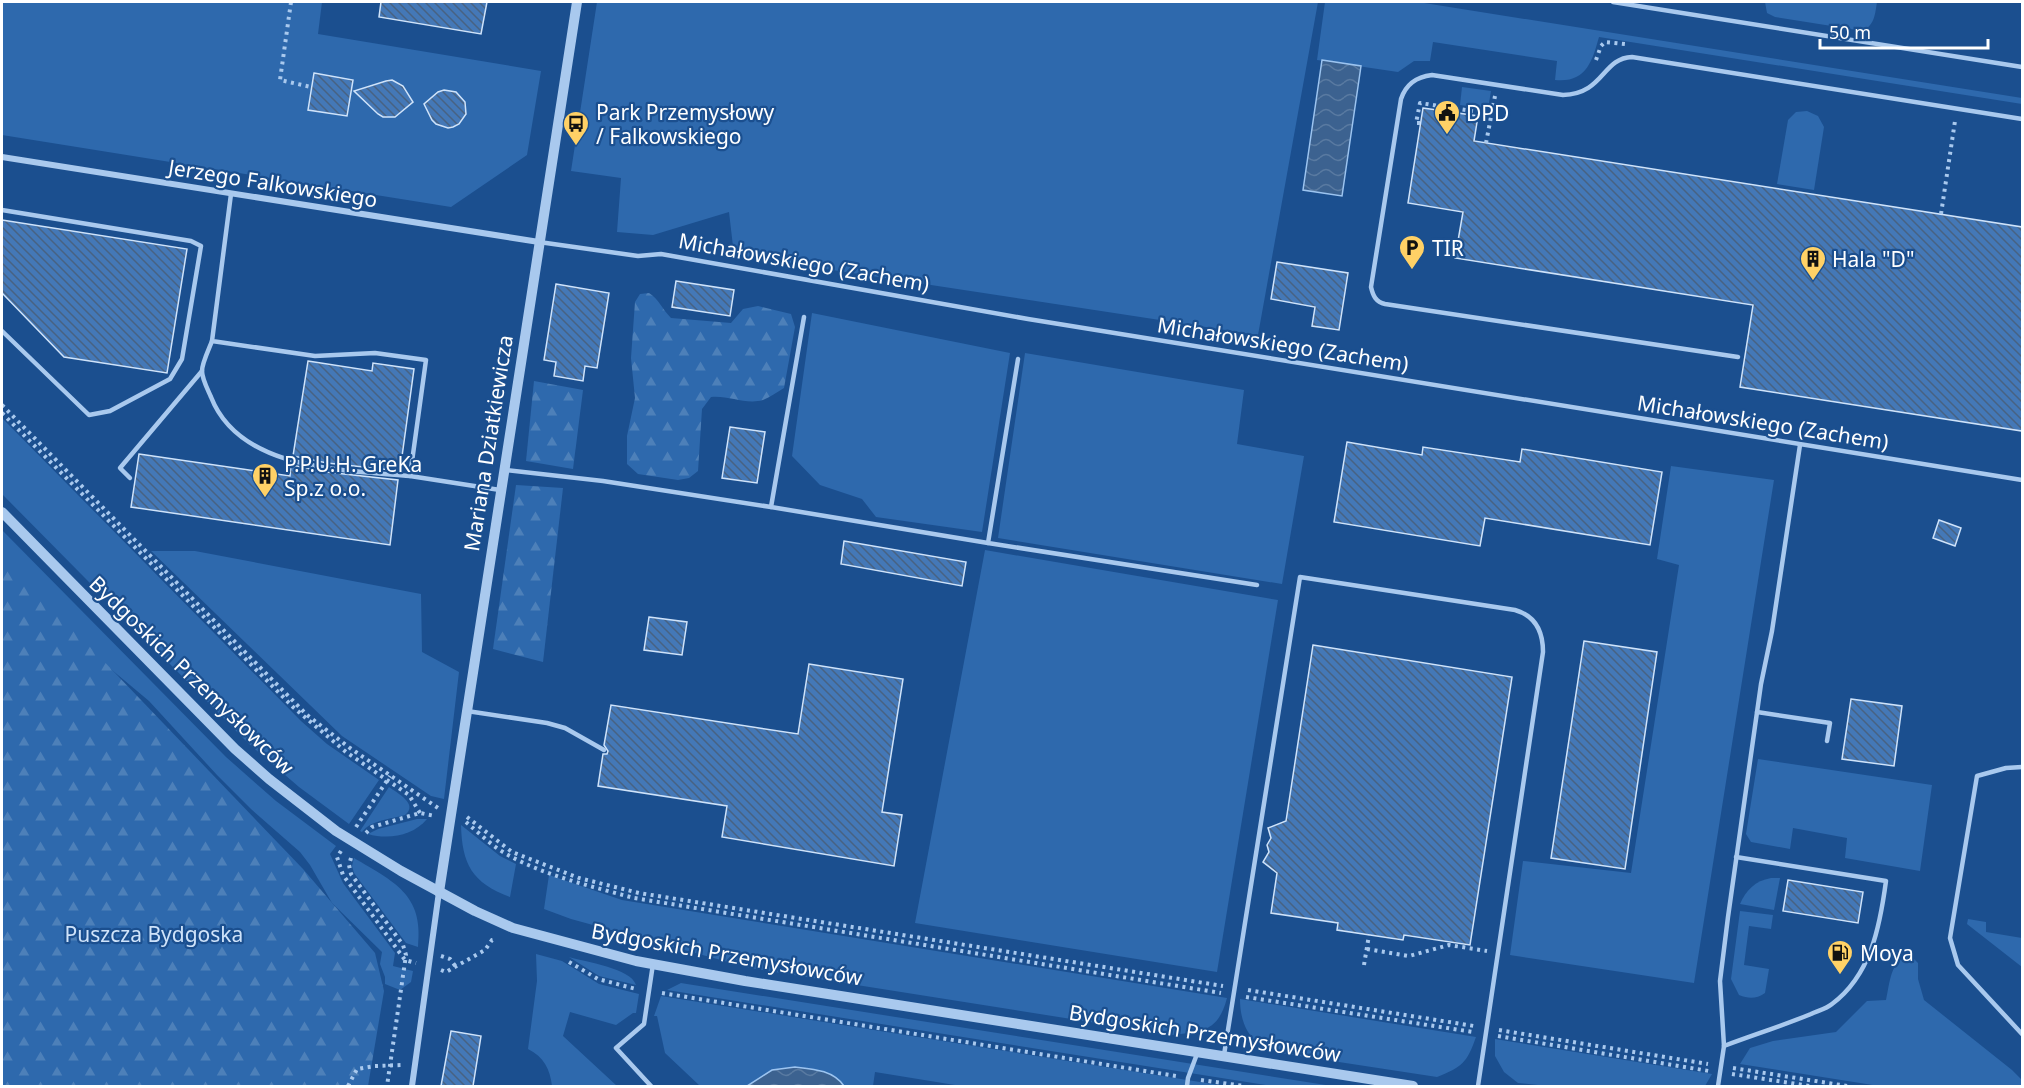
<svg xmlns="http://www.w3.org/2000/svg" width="2024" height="1088" font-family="'Noto Sans',sans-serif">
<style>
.grass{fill:#2e69ad}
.forest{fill:url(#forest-firs)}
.water{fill:url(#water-waves);stroke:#9cc4f0;stroke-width:1.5}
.building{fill:url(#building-back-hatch);stroke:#cfe3fa;stroke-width:1.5}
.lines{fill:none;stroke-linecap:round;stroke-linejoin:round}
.path{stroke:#a9c9ee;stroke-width:4;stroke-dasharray:3 4.5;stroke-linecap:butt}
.service{stroke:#a9c9ee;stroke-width:4.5}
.minor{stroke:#a9c9ee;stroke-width:6}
.tertiary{stroke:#a9c9ee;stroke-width:10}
.labels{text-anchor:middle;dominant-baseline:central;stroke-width:4.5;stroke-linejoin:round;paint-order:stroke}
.poi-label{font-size:21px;fill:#fff;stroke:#1b4f8f;text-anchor:start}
.street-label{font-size:21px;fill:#fff;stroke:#1b4f8f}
.park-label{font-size:21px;fill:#cfe3fa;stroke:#1b4f8f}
</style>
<defs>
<pattern id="forest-firs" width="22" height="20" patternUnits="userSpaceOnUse" patternTransform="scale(1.5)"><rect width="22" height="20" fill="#2e69ad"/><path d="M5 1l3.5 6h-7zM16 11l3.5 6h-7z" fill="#4d80b9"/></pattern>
<pattern id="water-waves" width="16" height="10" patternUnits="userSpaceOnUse" patternTransform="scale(1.5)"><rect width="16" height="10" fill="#3c6290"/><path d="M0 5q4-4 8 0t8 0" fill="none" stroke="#597aa1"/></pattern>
<pattern id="building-back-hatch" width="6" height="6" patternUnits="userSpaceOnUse" patternTransform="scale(1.5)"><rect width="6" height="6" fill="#4478b7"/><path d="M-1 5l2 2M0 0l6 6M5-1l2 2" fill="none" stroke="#486282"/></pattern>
</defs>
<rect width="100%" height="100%" fill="#1b4f8f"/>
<g class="grass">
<path d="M2 2H322L318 34 541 71 527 155 451 207 2 135Z"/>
<path d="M597 2H1318L1258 335 734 255 729 212 653 235 617 232 621 178 571 171Z"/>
<path d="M1325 2H1418L2022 98V104L1599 37C1592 62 1586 83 1555 80L1557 61 1433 42 1430 61H1414L1398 72 1317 60Z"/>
<path d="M1765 2H1877C1875 14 1875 24 1863 31L1775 17 1767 13Z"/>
<path d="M1462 87 1491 91 1488 109 1460 105Z"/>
<path d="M1807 111 1818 116 1824 127 1814 190 1777 184 1788 120 1796 112Z"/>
<path d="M812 313 1010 353 982 532 876 517 862 499 820 485 792 456Z"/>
<path d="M1025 353 1244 390 1237 444 1304 456 1282 584 998 538Z"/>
<path d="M2 418 301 721 327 744 379 780 349 824 299 787 248 743 2 494Z"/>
<path d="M1671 466 1774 480 1694 983 1510 955 1523 861 1631 873 1679 565 1657 559Z"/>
<path d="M2 530 226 757 276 801 336 846 330 854 343 883 395 953 393 966 413 971 411 982 400 990 385 984V977L380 964 382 952 332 903 310 865 300 852 251 809 217 775 149 701 2 578Z"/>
<path d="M985 550 1278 600 1217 972 915 923Z"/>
<path d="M151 551H195L421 594 422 652 459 672 444 799 431 796 342 736Z"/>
<path d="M1758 759 1932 785 1920 871 1845 858 1847 838 1793 828 1790 849 1751 842 1746 834Z"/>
<path d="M389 787C397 793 419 804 405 815 391 819 371 820 362 832L360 831Z"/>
<path d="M417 819H427C413 836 388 840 368 834L378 829Z"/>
<path d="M461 825 500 856 516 864 510 897C472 883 462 864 461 825Z"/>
<path d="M354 858C394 882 424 894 418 947L406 943 354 873 352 866Z"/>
<path d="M549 875 622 900 1227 998C1218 1032 1203 1031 1172 1035L750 968 571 919 544 909Z"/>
<path d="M1771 878H1780L1774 910 1740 904C1746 890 1755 881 1771 878Z"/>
<path d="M1740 911 1773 915 1771 929 1749 926 1744 965 1769 969 1765 993C1756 999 1749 999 1739 995L1731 979Z"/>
<path d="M1968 919 1986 922V932L2022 938V967L1967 924Z"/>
<path d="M536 954 562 961 599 984 639 994 636 1013H633L616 1025 570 1012 563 1036 617 1086H552C550 1069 544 1057 528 1049L537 981Z"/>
<path d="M1909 954 1918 963V979L1924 1000 2012 1070 2022 1080V1086H1879L1740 1064 1750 1048 1773 1041 1836 1032 1867 1001 1886 1000C1890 982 1890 962 1909 954Z"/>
<path d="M569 957C585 962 631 968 636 985L599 976Z"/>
<path d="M681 983 687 984 1332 1086H1272L667 990Z"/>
<path d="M661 996 1225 1086H961L875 1072 873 1086H700L665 1053 657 1016H654Z"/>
<path d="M1240 999 1476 1037C1467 1063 1462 1067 1437 1077L1280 1053C1273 1050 1264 1048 1258 1043 1244 1032 1240 1015 1240 999Z"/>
<path d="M1495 1039 1712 1074 1705 1086H1547L1518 1083 1504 1072 1495 1056Z"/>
</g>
<g class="forest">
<path d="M649 293C659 299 662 309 671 318L731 323 743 309 758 306 791 314 795 327 784 388C777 392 770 397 763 400 746 405 728 395 711 397L702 409 698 471 689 478 678 480 638 474 627 464V436L635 398 631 358 635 302 640 294Z"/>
<path d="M534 381 583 390 573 469 526 461Z"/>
<path d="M516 485 563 488 543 662 493 649Z"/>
<path d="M2 555 303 869 375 953 384 991 368 1086H2Z"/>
</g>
<g class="water">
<path d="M1322 60 1361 66 1342 196 1303 190Z"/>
<path d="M795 1067C813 1069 833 1070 844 1086H747L772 1070Z"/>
</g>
<g class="building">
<path d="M381 2H487L481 34 379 17Z"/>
<path d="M314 73 353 80 347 116 308 110Z"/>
<path d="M392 80 403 86 413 102 395 117H383L378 114 354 91 386 81Z"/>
<path d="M444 90 456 92 465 102 466 114 459 124 453 127 448 128 436 124 432 120 424 104 438 92Z"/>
<path d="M1423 108 1478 116 1474 141 2022 227V431L1740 387 1753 305 1455 258 1463 212 1408 203Z"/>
<path d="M2 220 187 249 167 373 64 357 2 293Z"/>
<path d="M1277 262 1348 273 1339 330 1312 326 1315 307 1271 299Z"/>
<path d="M676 281 734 290 730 316 672 307Z"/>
<path d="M556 284 609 293 597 368 585 366 583 381 554 376 556 362 544 360Z"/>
<path d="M308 361 372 371 373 363 414 369 400 471 327 463 293 456Z"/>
<path d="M730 427 765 432 757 483 722 478Z"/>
<path d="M1347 442 1422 455 1423 447 1520 462 1522 449 1662 472 1650 545 1485 518 1480 546 1334 522Z"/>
<path d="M139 454 290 476 291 465 326 472 398 480 390 545 131 507Z"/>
<path d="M1939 520 1961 528 1955 546 1933 538Z"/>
<path d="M844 541 966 562 962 586 841 564Z"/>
<path d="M649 617 687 622 682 655 644 650Z"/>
<path d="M1584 641 1657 652 1625 869 1551 858Z"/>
<path d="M1313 645 1512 677 1470 945 1404 935 1403 940 1337 930 1338 923 1271 913 1277 873 1263 862 1269 852 1267 845 1271 838 1268 828 1286 821Z"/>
<path d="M809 664 903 679 882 812 902 815 894 866 722 837 727 806 598 786 603 754H607L608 751 604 745 611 705 798 734Z"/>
<path d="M1851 699 1902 706 1894 766 1842 759Z"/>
<path d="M1788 880 1863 892 1858 923 1783 911Z"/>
<path d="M451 1031 481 1036 473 1086H441Z"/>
</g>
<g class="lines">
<g class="path">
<path d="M291 2 280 80 311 87"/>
<path d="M1596 60 1601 46 1605 42 1625 44"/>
<path d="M1420 123H1416L1420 103 1491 114"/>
<path d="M1486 143 1495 96"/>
<path d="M1941 214 1955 121"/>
<path d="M2 405 307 715 350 748 438 808"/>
<path d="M2 413 293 707 346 752 409 795 420 813"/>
<path d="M467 817 512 852 579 878 639 893 1223 986"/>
<path d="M466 822C480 834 494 848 510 856 546 876 594 887 634 898L1221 993"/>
<path d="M356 827 390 776"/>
<path d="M366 833 372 827 420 813 435 816"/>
<path d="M341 851 337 857 343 875 405 960 416 963"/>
<path d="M351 858 349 865 351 874 403 945 406 955 387 1086"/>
<path d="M1367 949 1409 956 1449 945 1487 951"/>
<path d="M441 956 450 959 456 967"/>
<path d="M569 962 598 979 636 989"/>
<path d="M1364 965 1369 935"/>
<path d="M441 970 446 972 485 950 492 940 497 939"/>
<path d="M1248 990 1474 1026"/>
<path d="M662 993 1176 1076"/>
<path d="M1246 997 1473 1032"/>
<path d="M1499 1030 1708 1064"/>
<path d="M1498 1036 1709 1071"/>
<path d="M1733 1068 1847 1086"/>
<path d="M1732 1074 1810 1086"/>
<path d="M1201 1080 1244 1086"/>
<path d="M348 1086 357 1069 375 1066 403 1065"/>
</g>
<g class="service">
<path d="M1613 2 2022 67"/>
<path d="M231 194 212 341 315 356 375 353 426 360 410 476 500 490"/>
<path d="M2 210 191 241 201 246 182 359 170 379 110 411 89 415 2 331"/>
<path d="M539 242 638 256 661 254 1028 319 2022 480"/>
<path d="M804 317 771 507 988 543"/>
<path d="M212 341C209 349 202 363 202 371 202 379 208 390 211 397 240 471 345 470 410 476"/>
<path d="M1738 357 1385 304C1376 302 1373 296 1371 287L1401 99C1406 84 1416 77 1432 75L1563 95C1604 94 1602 58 1632 57L2022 119"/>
<path d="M1018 359 988 543 1257 585"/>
<path d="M506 470 603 481 771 507"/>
<path d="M130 478 120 468 202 371"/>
<path d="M467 711 547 723 565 728 604 750"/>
<path d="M1757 712 1830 723 1827 741"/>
<path d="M2022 767 2006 768 1977 776 1950 938 1958 965 2022 1034"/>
<path d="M1724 1046C1753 1035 1782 1026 1811 1014 1817 1011 1826 1009 1832 1004 1871 975 1880 926 1886 881L1736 857"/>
<path d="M1224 1055 1300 577 1515 610C1536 616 1543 632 1543 652L1478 1086"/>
<path d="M651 1086 616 1048 644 1024 653 964"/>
<path d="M1187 1086 1188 1078 1197 1054"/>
<path d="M1718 1086 1724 1046 1720 981 1728 917 1761 684 1772 631 1800 445"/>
</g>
<g class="minor">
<path d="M2 157 539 242"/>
<path d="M412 1086 439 892"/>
</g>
<g class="tertiary">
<path d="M2 512 235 749 269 779 336 831 401 871 475 911 513 928 636 961 745 981 1413 1086"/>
<path d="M439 892 577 2"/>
</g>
</g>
<defs>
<symbol id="civic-pin" viewBox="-11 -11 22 30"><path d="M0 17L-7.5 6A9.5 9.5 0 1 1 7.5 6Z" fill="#ffd166" stroke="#1b4f8f"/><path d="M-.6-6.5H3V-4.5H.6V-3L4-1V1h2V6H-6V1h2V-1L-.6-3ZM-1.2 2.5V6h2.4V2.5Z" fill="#111"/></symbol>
<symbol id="bus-pin" viewBox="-11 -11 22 30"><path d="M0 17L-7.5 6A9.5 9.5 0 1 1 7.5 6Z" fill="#ffd166" stroke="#1b4f8f"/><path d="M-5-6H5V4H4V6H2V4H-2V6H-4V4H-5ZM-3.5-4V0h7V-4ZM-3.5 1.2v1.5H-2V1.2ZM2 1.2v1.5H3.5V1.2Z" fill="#111"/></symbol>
<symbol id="parking-pin" viewBox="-11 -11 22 30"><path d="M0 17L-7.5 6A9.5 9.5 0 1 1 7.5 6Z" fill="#ffd166" stroke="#1b4f8f"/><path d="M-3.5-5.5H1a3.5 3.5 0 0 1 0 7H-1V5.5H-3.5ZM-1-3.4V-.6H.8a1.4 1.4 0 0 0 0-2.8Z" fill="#111"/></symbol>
<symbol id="building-pin" viewBox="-11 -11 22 30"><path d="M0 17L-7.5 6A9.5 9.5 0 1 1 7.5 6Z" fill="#ffd166" stroke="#1b4f8f"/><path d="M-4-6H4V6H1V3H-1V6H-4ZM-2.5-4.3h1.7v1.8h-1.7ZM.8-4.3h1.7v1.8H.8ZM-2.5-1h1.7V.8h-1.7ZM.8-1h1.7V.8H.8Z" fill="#111"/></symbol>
<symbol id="fuel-pin" viewBox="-11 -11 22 30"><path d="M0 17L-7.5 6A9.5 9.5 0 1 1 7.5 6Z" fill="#ffd166" stroke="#1b4f8f"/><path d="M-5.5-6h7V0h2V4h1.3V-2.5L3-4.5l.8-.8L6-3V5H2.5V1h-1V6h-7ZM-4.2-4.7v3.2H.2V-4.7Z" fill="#111"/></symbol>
</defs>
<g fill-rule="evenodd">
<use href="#civic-pin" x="1432" y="98" width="30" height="40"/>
<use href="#bus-pin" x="561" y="109" width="30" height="40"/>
<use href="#parking-pin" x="1397" y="233" width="30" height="40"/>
<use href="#building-pin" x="1798" y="244" width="30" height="40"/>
<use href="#building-pin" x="250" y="461" width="30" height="40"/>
<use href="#fuel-pin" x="1825" y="938" width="30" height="40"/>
</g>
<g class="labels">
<g class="poi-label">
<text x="596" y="112">Park Przemysłowy<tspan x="596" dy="24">/ Falkowskiego</tspan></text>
<text x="1466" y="113">DPD</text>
<text x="1432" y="248">TIR</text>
<text x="1832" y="259">Hala "D"</text>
<text x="284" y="464">P.P.U.H. GreKa<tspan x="284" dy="24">Sp.z o.o.</tspan></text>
<text x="1860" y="953">Moya</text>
</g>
<g class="street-label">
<text transform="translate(273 183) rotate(9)">Jerzego Falkowskiego</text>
<text transform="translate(804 262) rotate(10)">Michałowskiego (Zachem)</text>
<text transform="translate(1283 344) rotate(9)">Michałowskiego (Zachem)</text>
<text transform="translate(1763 422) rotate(9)">Michałowskiego (Zachem)</text>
<text transform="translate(488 443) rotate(-81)">Mariana Dziatkiewicza</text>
<text transform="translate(192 675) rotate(44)">Bydgoskich Przemysłowców</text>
<text transform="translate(727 954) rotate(10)">Bydgoskich Przemysłowców</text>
<text transform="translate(1205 1033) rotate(9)">Bydgoskich Przemysłowców</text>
</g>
<g class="park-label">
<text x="154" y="934">Puszcza Bydgoska</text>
</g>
</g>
<rect width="2024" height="1088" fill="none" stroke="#ffffff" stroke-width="6"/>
<path d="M1820 39v9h168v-9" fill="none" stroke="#ffffff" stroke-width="3"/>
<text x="1829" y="39" font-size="18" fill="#ffffff" stroke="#1b4f8f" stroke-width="4.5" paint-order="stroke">50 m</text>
</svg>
